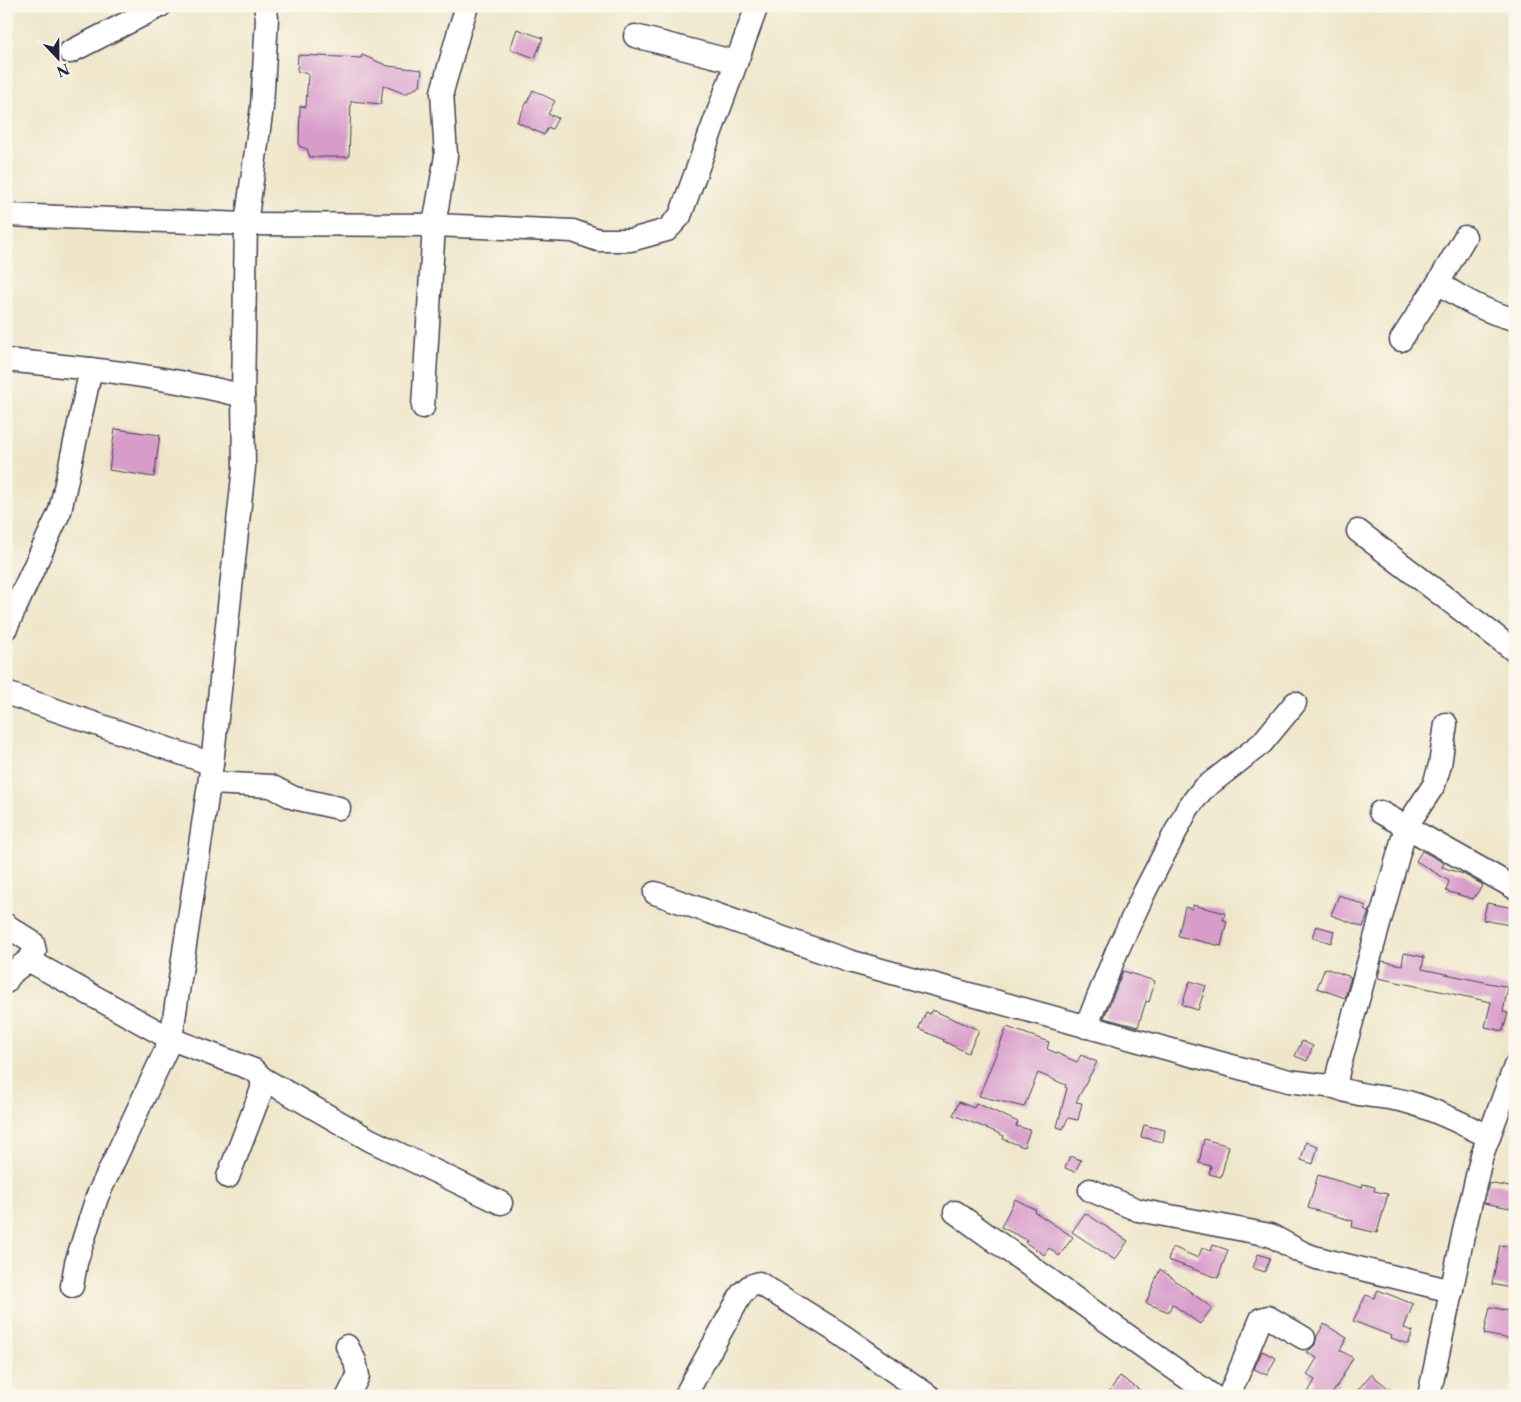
<svg xmlns="http://www.w3.org/2000/svg" width="1521" height="1402" font-family="'Libre Caslon Text',serif">
<style>
.building{fill:#d89ccb}
.lines{fill:none;stroke-linecap:round;stroke-linejoin:round}
.minor-casing{stroke:#413f50;stroke-width:25}
.minor{stroke:#fff;stroke-width:22}
</style>
<rect width="100%" height="100%" fill="#fbf7ec"/>
<filter id="ink" filterUnits="userSpaceOnUse"><feTurbulence type="fractalNoise" baseFrequency=".02" numOctaves="2"/><feDisplacementMap in="SourceGraphic" scale="10" xChannelSelector="R" yChannelSelector="G"/><feConvolveMatrix kernelMatrix="1 2 1 2 8 2 1 2 1" color-interpolation-filters="sRGB"/></filter>
<filter id="wash" filterUnits="userSpaceOnUse"><feTurbulence type="fractalNoise" baseFrequency=".0096" numOctaves="4" result="noise"/><feDisplacementMap in="SourceGraphic" scale="20" xChannelSelector="R" yChannelSelector="G"/><feGaussianBlur stdDeviation="1.12" result="paint"/><feColorMatrix in="noise" values="0 0 0 0 0 0 0 0 0 0 0 0 0 0 0 0 0 1.4 0 .05"/><feComposite in="paint" operator="in"/></filter>
<g filter="url(#wash)">
<rect width="100%" height="100%" fill="#efe6ca"/>
<g id="blocks">
<g class="building">
<path d="M517 29 543 38 535 58 510 49Z"/>
<path d="M298 55 361 58 362 55 388 66 422 70 420 86 405 94 383 85 381 104 351 101 349 157H310L307 149 299 146 300 106 306 107 308 74 297 71Z"/>
<path d="M533 90 555 101 548 114 558 118 552 129 548 127 544 135 517 122Z"/>
<path d="M115 429 160 435 154 477 109 470Z"/>
<path d="M1422 851 1444 863 1442 867 1463 874 1483 885 1473 899 1446 891 1449 881 1416 861Z"/>
<path d="M1339 895 1366 906 1364 910 1369 912 1363 927 1331 915Z"/>
<path d="M1487 903 1515 908V926L1483 920Z"/>
<path d="M1193 905 1225 913 1223 920 1227 921 1221 946 1178 936 1185 907 1193 909Z"/>
<path d="M1316 926 1334 931 1331 943 1312 937Z"/>
<path d="M1404 953 1424 957 1422 969 1508 987 1503 1012 1508 1013 1503 1031 1485 1027 1491 1002 1378 978 1382 961 1402 965Z"/>
<path d="M1325 968 1351 977 1345 998 1317 988Z"/>
<path d="M1123 971 1155 981 1149 1002 1146 1001 1138 1027 1104 1018Z"/>
<path d="M1190 981 1206 986 1198 1010 1182 1005Z"/>
<path d="M932 1010 979 1030 968 1053 943 1041 944 1040 919 1029 926 1012 930 1014Z"/>
<path d="M1007 1027 1049 1042 1047 1049 1077 1062 1081 1055 1097 1062 1076 1102 1082 1103 1078 1120 1068 1118 1063 1129 1057 1127 1067 1088 1065 1087 1066 1085 1038 1073 1024 1107 979 1096Z"/>
<path d="M1302 1041 1313 1046 1307 1061 1295 1056Z"/>
<path d="M959 1102 974 1108 976 1103 1018 1122 1016 1126 1030 1130 1024 1147 1003 1139 1004 1136 991 1130 953 1115Z"/>
<path d="M1144 1125 1165 1130 1163 1142 1141 1137Z"/>
<path d="M1204 1139 1229 1146 1221 1177 1209 1174 1211 1166 1199 1163Z"/>
<path d="M1306 1142 1318 1146 1313 1164 1301 1160Z"/>
<path d="M1070 1156 1081 1160 1075 1172 1065 1168Z"/>
<path d="M1318 1175 1362 1188 1363 1184 1375 1187 1374 1191 1388 1194 1377 1233 1352 1227 1353 1221 1308 1208Z"/>
<path d="M1489 1183 1515 1188V1209L1484 1203Z"/>
<path d="M1015 1199 1036 1210 1035 1212 1073 1237 1059 1256 1049 1248 1044 1255 1025 1242 1027 1240 1001 1227Z"/>
<path d="M1085 1213 1128 1241 1115 1260 1072 1232Z"/>
<path d="M1213 1245 1228 1250 1218 1278 1168 1260 1173 1247 1198 1258 1202 1248 1211 1251Z"/>
<path d="M1500 1245 1515 1248V1289L1492 1284Z"/>
<path d="M1258 1254 1270 1258 1265 1272 1253 1268Z"/>
<path d="M1160 1269 1212 1308 1200 1324 1172 1304 1169 1312 1146 1303Z"/>
<path d="M1378 1290 1413 1304 1404 1328 1413 1331 1408 1344 1391 1338 1392 1336 1353 1321 1366 1295 1374 1298Z"/>
<path d="M1490 1307 1515 1312V1340L1484 1334Z"/>
<path d="M1324 1324 1347 1338 1340 1350 1353 1358 1331 1396H1306L1315 1380 1307 1375 1317 1358 1307 1352 1315 1345 1317 1336Z"/>
<path d="M1262 1351 1276 1358 1267 1375 1254 1369Z"/>
<path d="M1371 1374 1398 1396H1353Z"/>
<path d="M1120 1376 1148 1396H1106Z"/>
</g>
</g>
</g>
<g filter="url(#ink)">
<use href="#blocks" fill-opacity="0" stroke="#413f50" stroke-width="1"/>
<g class="lines">
<defs>
<g id="minor">
<path d="M635 36 736 62"/>
<path d="M70 52 160 6"/>
<path d="M6 215 246 224 434 225 573 231 598 240H631L667 230 680 216 757 6"/>
<path d="M1438 283C1462 298 1486 313 1515 319"/>
<path d="M1401 340 1438 283 1465 237"/>
<path d="M6 360C86 368 166 376 243 396L244 467 212 764 171 1039 97 1197 76 1263 72 1286"/>
<path d="M243 396 246 224 262 107 267 18 265 6"/>
<path d="M423 407 434 225 446 156 442 92 459 31 467 6"/>
<path d="M1358 531 1515 651"/>
<path d="M6 628 60 511 91 369"/>
<path d="M6 693 212 764"/>
<path d="M1446 724 1440 765 1434 785 1406 827 1339 1068 1335 1087C1361 1098 1385 1095 1411 1103 1438 1111 1464 1124 1489 1137"/>
<path d="M210 783 271 786 294 798 339 808"/>
<path d="M1380 812 1515 888"/>
<path d="M655 893 849 961 1179 1052 1289 1081 1335 1087"/>
<path d="M6 925 33 943 35 951C27 967 14 965 6 982"/>
<path d="M30 961 171 1039 254 1070 262 1078 370 1140 501 1203"/>
<path d="M1086 1027 1117 951 1145 891 1188 808 1202 790 1262 743 1295 703"/>
<path d="M228 1177 262 1089V1078"/>
<path d="M1090 1190 1138 1210 1270 1235 1303 1253 1317 1258 1452 1291"/>
<path d="M955 1212 1094 1312 1213 1396"/>
<path d="M347 1346 355 1361 358 1376 348 1396"/>
<path d="M685 1396 742 1293 750 1286 759 1283 842 1335 929 1396"/>
<path d="M1229 1396 1261 1319 1268 1317 1304 1338"/>
<path d="M1429 1396 1464 1231 1482 1155 1515 1066"/>
</g>
</defs>
<use href="#minor" class="minor-casing"/>
<use href="#minor" class="minor"/>
</g>
</g>
<rect width="1521" height="1402" fill="none" stroke="#fbf7ec" stroke-width="25"/>
<g transform="translate(58 58) rotate(158)" stroke="#fbf7ec" stroke-width="4" paint-order="stroke">
<path d="M0-4L9 19L0 12L-9 19Z" fill="#22223b"/>
<text y="-8" font-size="14" font-weight="bold" text-anchor="middle" fill="#22223b">N</text>
</g>
</svg>
